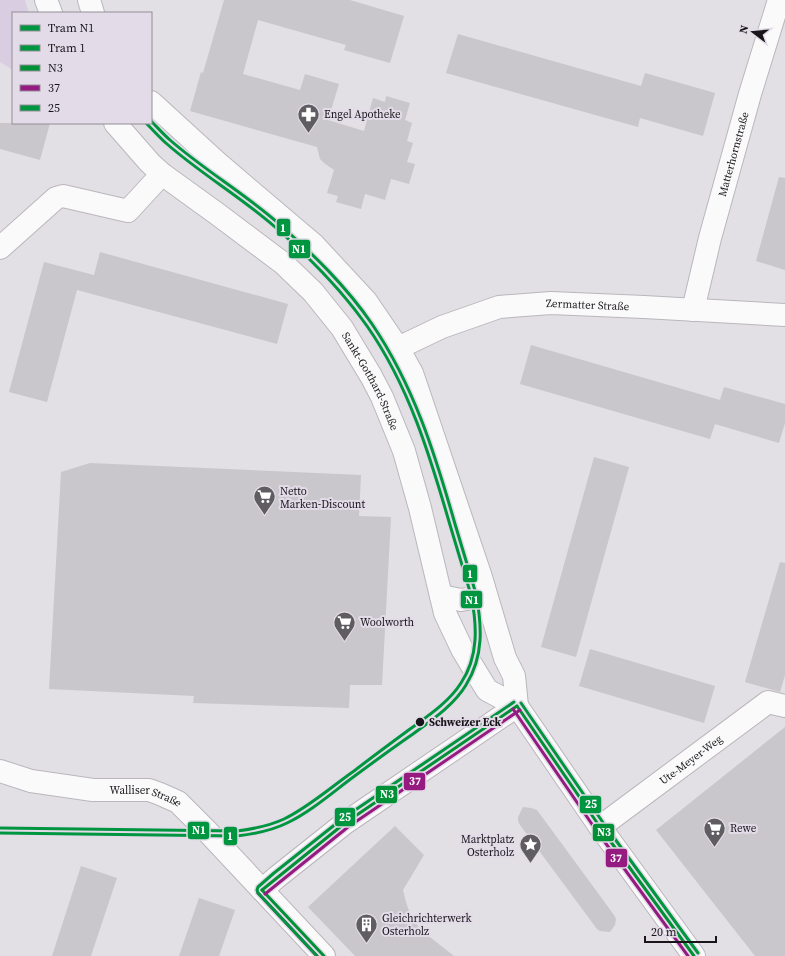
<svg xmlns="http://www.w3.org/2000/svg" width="785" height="956" font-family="'Source Serif 4',serif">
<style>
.green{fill:#d9cde2}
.building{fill:#c9c7cb}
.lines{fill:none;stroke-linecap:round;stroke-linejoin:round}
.minor-casing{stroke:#bab7bc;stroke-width:24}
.minor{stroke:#fbfafb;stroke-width:22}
.bus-1-casing{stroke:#e3dce8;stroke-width:6}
.bus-2-casing{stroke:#e3dce8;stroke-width:6}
.bus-3-casing{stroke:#e3dce8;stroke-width:6}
.bus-1{stroke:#009035;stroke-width:3}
.bus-2{stroke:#951b81;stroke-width:3}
.bus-3{stroke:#009640;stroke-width:3}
.tram-1-casing{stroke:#e3dce8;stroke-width:6}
.tram-2-casing{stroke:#e3dce8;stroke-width:6}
.tram-1{stroke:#009640;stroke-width:3}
.tram-2{stroke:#009640;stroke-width:3}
.stop-dot{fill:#19161b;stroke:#e3dce8;stroke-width:1.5}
.labels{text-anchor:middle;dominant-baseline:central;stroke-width:4;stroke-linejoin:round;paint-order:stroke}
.poi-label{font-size:11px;fill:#19161b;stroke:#e3dce8;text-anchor:start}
.street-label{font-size:11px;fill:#19161b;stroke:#e3dce8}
.stop-label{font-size:11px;font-weight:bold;fill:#19161b;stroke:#e3dce8;text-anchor:start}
.line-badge{stroke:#e3dce8;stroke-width:1.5}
.badge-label{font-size:11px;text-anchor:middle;font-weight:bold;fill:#fff}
</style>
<rect width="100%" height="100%" fill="#e2dfe5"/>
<path class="green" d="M0 0H25L29 13H13V70L0 62Z"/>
<g class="building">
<path d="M224 0H350L404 16 390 63 344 50 346 45 258 20 243 74 300 90 305 74 339 84 328 120 364 131 373 98 385 102 386 96 410 103 405 120 412 123 407 141 413 143 407 162 415 164 409 184 391 179 385 200 365 194 361 209 336 202 338 196 327 193 334 170 324 163 320 159 317 147 190 111 201 72 203 73Z"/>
<path d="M458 34 641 86 645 73 715 93 703 136 640 118 638 127 446 73Z"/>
<path d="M0 123H50L40 160 0 149Z"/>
<path d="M779 177 785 178V270L756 261Z"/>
<path d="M100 252 288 304 277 344 77 290 47 402 9 392 44 262 94 275Z"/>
<path d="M531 345 720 400 724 387 785 404V423L779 443 715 424 710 439 520 384Z"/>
<path d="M594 457 629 467 576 657 541 647Z"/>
<path d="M90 463 361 475 359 516 391 517 382 685H350L349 708 193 703 194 696 49 689 61 472Z"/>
<path d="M780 562 785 563V675L780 692 745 682Z"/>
<path d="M590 649 715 686 704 723 579 686Z"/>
<path d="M785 727V956H755L656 830Z"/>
<path d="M523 807 531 808 537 810 614 915 616 919 615 925 610 932 600 931 597 929 520 825 518 821V817Z"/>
<path d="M395 826 424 855 403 890 406 902 410 914 417 925 426 934 454 956H355L308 907Z"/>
<path d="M81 866 117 878 91 956H52Z"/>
<path d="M199 898 235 910 219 956H179Z"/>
</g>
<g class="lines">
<defs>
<g id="minor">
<path d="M46 0 51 13"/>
<path d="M89 0 93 13"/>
<path d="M151 102 220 165 314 245 366 301 398 348 412 373 480 574 505 658 514 676 517 706"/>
<path id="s1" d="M115 123 150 163 162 174 216 213 284 264 313 292 342 328 371 376 382 397 404 451 420 508 445 613 462 649 471 664 487 690 517 706 600 827 694 956"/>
<path d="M0 248 56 198 63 196 128 211 162 174"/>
<path id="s2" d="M693 310 710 238 750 94 779 0"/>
<path id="s3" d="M398 348 442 327 499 307 551 303 644 307 785 315"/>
<path d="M441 596 461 600 472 598 484 588"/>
<path id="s4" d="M0 771 31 781 93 790H149L160 794 178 802 206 830 324 956"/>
<path id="s5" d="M600 827 768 702 785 706"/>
<path d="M262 890 277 877 345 823 517 706"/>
</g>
</defs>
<use href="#minor" class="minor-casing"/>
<use href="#minor" class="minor"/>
<defs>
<g id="bus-1">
<path d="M517 706 600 827 694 956"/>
<path d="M262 890 345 823 517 706"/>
<path d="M262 890 324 956"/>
</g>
<g id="bus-2">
<path d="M513 709 596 830 688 956"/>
<path d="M258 893 317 956"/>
<path d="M265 894 348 827 520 710"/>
</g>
<g id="bus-3">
<path d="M521 703 604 824 698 953"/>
<path d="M317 956 258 893 257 890 258 887 274 873 342 819 514 702"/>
</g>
</defs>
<use href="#bus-1" class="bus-1-casing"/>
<use href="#bus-2" class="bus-2-casing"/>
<use href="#bus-3" class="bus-3-casing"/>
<use href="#bus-1" class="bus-1"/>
<use href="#bus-2" class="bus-2"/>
<use href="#bus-3" class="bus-3"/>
<defs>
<path id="tram-1" d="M0 828 237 831C253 829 269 826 284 819 309 807 331 787 354 771 372 757 391 743 410 729 428 716 449 702 461 683 479 656 477 625 471 595 464 571 457 548 450 525 430 456 409 386 367 326 341 289 309 257 275 227 241 197 201 174 167 144 160 138 153 130 146 123"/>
<path id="tram-2" d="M0 833 237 836C254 834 271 831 287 823 312 811 334 791 356 775 375 761 394 747 413 734 432 720 454 705 466 685 484 656 482 626 476 594 469 570 462 547 455 524 435 454 414 386 372 324 346 286 313 254 278 223 244 193 204 170 170 140 163 134 157 127 151 121"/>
</defs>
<use href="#tram-1" class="tram-1-casing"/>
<use href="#tram-2" class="tram-2-casing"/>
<use href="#tram-1" class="tram-1"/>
<use href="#tram-2" class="tram-2"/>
</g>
<defs>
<symbol id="pharmacy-pin" viewBox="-11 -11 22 30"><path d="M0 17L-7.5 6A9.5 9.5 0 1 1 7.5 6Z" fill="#5f5c62" stroke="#e3dce8"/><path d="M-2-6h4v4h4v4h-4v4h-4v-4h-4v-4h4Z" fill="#fff"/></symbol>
<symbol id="supermarket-pin" viewBox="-11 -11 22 30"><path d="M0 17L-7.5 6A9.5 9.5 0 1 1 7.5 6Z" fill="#5f5c62" stroke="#e3dce8"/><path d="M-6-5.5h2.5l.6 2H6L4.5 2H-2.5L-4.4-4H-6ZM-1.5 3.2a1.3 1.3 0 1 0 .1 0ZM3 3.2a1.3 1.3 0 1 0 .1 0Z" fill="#fff"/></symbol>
<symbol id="sight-pin" viewBox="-11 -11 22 30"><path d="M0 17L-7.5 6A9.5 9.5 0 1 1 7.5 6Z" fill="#5f5c62" stroke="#e3dce8"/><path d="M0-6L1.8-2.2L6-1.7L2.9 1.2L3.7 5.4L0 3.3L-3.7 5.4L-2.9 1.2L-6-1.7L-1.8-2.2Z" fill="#fff"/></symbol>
<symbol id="building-pin" viewBox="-11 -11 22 30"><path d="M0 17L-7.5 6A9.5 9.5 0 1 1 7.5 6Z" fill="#5f5c62" stroke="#e3dce8"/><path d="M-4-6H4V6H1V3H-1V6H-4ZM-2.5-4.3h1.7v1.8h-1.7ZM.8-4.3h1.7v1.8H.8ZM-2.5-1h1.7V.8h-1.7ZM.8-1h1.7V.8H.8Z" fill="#fff"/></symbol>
</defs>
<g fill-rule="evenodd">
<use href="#pharmacy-pin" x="296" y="102" width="25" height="34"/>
<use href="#supermarket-pin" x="252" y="484" width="25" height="34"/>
<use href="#supermarket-pin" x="332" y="610" width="25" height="34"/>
<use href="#supermarket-pin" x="702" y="816" width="25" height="34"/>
<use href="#sight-pin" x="518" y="832" width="25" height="34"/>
<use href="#building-pin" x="354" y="912" width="25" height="34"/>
</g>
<circle class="stop-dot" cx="420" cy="722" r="5"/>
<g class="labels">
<g class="poi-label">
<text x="324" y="114">Engel Apotheke</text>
<text x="280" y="491">Netto<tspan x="280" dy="13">Marken-Discount</tspan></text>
<text x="360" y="622">Woolworth</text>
<text x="730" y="828">Rewe</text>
<text x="514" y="839" text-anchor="end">Marktplatz<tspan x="514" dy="13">Osterholz</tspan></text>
<text x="382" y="918">Gleichrichterwerk<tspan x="382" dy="13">Osterholz</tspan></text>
</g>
<g class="street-label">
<text stroke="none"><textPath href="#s2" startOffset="161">Matterhornstraße</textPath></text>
<text stroke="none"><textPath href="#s3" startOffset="198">Zermatter Straße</textPath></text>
<text stroke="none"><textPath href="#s1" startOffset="368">Sankt-Gotthard-Straße</textPath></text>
<text stroke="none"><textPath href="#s5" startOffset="113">Ute-Meyer-Weg</textPath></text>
<text stroke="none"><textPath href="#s4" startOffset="149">Walliser Straße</textPath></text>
</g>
<g class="stop-label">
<text x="429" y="722">Schweizer Eck</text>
</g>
</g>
<g class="line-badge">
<rect x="276" y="218" width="15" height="19" rx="4" fill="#009640"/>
<rect x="288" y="239" width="23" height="20" rx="4" fill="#009640"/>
<rect x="462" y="564" width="16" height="19" rx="4" fill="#009640"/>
<rect x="460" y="590" width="23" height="19" rx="4" fill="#009640"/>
<rect x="403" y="772" width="23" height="19" rx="4" fill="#951b81"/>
<rect x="375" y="785" width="23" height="19" rx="4" fill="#009035"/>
<rect x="579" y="795" width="23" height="19" rx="4" fill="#009640"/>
<rect x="334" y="807" width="22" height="20" rx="4" fill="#009640"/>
<rect x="187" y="821" width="23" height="19" rx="4" fill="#009640"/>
<rect x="592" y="823" width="23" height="19" rx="4" fill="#009035"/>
<rect x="223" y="826" width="15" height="20" rx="4" fill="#009640"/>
<rect x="605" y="848" width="23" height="20" rx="4" fill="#951b81"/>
</g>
<g class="badge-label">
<text x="283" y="232">1</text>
<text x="299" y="253">N1</text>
<text x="470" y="578">1</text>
<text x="472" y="604">N1</text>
<text x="415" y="785">37</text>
<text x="387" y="798">N3</text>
<text x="591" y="808">25</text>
<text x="345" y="821">25</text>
<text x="199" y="834">N1</text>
<text x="604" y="836">N3</text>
<text x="230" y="840">1</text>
<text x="616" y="862">37</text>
</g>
<rect x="12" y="12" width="140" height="112" fill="#e3dce8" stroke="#928d96"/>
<rect x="20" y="25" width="20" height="6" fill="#009640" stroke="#928d96"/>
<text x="48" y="32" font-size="12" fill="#19161b">Tram N1</text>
<rect x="20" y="45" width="20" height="6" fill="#009640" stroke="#928d96"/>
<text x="48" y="52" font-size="12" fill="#19161b">Tram 1</text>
<rect x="20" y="65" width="20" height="6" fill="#009035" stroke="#928d96"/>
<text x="48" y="72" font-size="12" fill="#19161b">N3</text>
<rect x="20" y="85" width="20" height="6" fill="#951b81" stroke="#928d96"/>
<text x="48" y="92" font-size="12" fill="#19161b">37</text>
<rect x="20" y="105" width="20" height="6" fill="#009640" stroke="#928d96"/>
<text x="48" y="112" font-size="12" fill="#19161b">25</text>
<g transform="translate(753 32) rotate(286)" stroke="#e3dce8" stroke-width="3" paint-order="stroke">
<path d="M0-3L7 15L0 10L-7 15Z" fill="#19161b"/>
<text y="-6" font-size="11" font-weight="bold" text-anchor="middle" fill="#19161b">N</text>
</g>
<path d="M645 936v6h71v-6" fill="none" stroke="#19161b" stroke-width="2"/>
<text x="651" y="936" font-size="12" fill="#19161b" stroke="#e3dce8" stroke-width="3" paint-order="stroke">20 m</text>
</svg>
